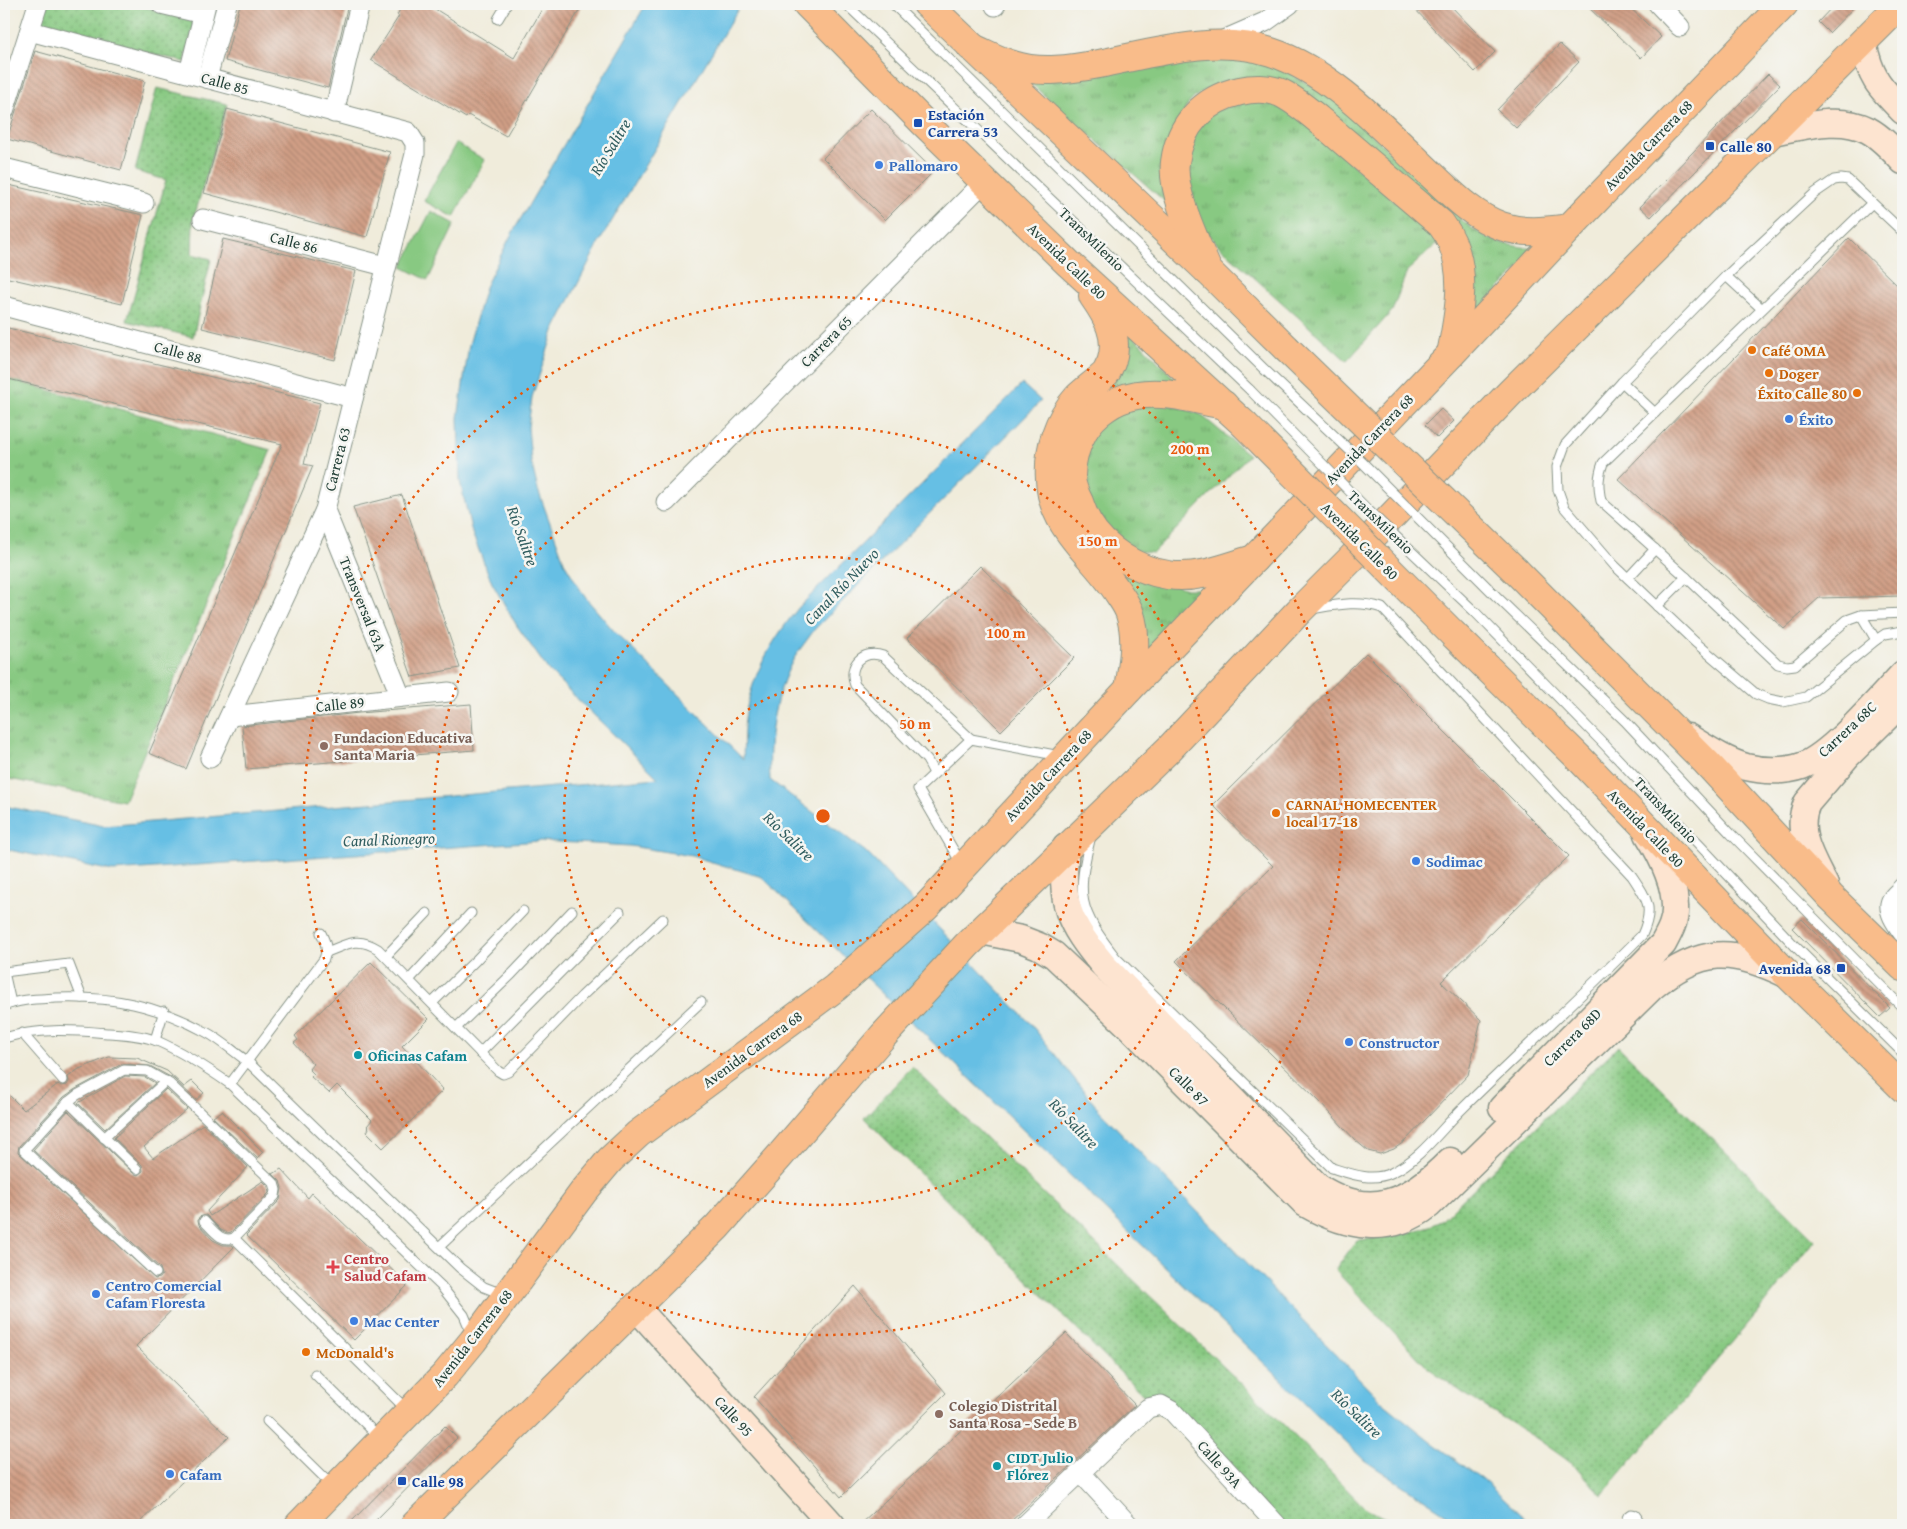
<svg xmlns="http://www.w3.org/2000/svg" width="1907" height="1529" font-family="'Gentium Book Plus',serif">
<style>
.grass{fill:url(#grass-tufts);stroke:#54835b}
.park{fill:url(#park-dots);stroke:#54835b}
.garden{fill:#88c982;stroke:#54835b}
.water{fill:#66bfe4;stroke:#427e8c}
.building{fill:url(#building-back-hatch)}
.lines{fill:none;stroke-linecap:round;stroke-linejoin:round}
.lane-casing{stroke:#889488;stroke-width:11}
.street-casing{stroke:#889488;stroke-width:21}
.secondary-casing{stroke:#889488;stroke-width:29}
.primary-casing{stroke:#889488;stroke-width:30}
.highway-casing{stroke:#889488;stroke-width:30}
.lane{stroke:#fff;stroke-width:9}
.street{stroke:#fff;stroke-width:19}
.secondary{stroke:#fde4d0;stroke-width:26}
.primary{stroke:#f9bc8a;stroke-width:28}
.highway{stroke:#f9bc8a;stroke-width:28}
.lane-bridge-casing{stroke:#889488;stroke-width:11;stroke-linecap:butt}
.highway-bridge-casing{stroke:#889488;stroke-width:30;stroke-linecap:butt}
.lane-bridge{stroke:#fff;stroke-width:9}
.highway-bridge{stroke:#f9bc8a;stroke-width:28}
.ring{fill:none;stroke:#e8590c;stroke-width:2.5;stroke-dasharray:2.5 5}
.transit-dot{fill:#1a4fb4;stroke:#f6f6f2;stroke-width:2}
.shop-dot{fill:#3f7fe0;stroke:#f6f6f2;stroke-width:2}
.food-dot{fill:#e8710a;stroke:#f6f6f2;stroke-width:2}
.education-dot{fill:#8d6e63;stroke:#f6f6f2;stroke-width:2}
.culture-dot{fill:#0f9aa8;stroke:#f6f6f2;stroke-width:2}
.health-dot{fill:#e0444e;stroke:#f6f6f2;stroke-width:2}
.labels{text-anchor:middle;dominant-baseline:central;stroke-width:5;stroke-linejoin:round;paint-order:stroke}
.street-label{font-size:15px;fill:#1f3d34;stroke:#f6f6f2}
.transit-label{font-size:15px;font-weight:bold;fill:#164399;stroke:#f6f6f2;text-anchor:start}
.shop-label{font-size:15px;font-weight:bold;fill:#366cbe;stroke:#f6f6f2;text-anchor:start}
.food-label{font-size:15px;font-weight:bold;fill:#c56008;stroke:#f6f6f2;text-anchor:start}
.education-label{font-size:15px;font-weight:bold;fill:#785e54;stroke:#f6f6f2;text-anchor:start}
.culture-label{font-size:15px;font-weight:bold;fill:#0d838f;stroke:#f6f6f2;text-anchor:start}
.health-label{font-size:15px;font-weight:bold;fill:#be3a42;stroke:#f6f6f2;text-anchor:start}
.water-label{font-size:16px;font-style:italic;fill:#315e60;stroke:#f6f6f2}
.centre{fill:#e8590c;stroke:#f6f6f2;stroke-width:2.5}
.ring-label{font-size:15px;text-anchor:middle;font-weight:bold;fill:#e8590c;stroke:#f6f6f2;stroke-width:5;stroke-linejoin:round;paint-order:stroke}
</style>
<defs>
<pattern id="grass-tufts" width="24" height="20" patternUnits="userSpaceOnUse" patternTransform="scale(1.25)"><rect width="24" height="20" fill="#88c982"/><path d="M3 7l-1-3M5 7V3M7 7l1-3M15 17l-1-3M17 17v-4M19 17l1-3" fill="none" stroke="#6fa46b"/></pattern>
<pattern id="park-dots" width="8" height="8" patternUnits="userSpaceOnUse" patternTransform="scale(1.25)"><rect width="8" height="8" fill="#88c982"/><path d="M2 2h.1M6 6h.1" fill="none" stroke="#6fa46b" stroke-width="1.8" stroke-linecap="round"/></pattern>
<pattern id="building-back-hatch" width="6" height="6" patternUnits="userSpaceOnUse" patternTransform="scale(1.25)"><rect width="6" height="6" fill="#d19f86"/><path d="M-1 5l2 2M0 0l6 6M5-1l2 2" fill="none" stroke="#a9836e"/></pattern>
</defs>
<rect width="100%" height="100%" fill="#f6f6f2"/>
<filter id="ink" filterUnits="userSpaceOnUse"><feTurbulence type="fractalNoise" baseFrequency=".02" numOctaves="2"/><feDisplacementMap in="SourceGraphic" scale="10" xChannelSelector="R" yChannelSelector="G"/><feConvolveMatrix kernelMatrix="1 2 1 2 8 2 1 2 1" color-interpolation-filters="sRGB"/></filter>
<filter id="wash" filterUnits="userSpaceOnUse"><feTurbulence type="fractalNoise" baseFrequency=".0096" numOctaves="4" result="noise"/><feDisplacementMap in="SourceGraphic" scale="20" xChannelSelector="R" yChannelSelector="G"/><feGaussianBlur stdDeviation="1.12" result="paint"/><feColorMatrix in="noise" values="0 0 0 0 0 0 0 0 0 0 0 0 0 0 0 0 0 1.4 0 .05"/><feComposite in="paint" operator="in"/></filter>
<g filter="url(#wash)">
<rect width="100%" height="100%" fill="#f0ecdb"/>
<g class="grass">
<path d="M1203 59H1263L1332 97 1464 222C1490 243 1505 245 1538 249L1463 326 1465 250 1247 77C1224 80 1201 87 1186 107 1181 114 1172 192 1170 206L1028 81Z"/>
<path d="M1259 97 1288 108 1440 241 1407 271 1392 311 1347 361 1218 245 1199 224 1182 176 1189 140 1208 113Z"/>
<path d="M1125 328 1186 390 1099 397Z"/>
<path d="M4 378 271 450 124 801 4 778Z"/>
<path d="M1161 402 1200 414 1249 455 1153 553 1127 549 1101 523 1086 499 1083 469 1087 442 1103 423 1132 406Z"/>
<path d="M1109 558 1186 589H1199L1213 585 1138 665Z"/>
</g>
<g class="park">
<path d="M46 4H131L195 19 185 62 40 26Z"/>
<path d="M157 88 227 104 193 221 192 254 211 259 193 337 127 321 166 180 135 171Z"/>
<path d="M1618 1046 1815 1240 1758 1312 1602 1495 1570 1462 1536 1438 1463 1393 1427 1367 1335 1270 1357 1240C1387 1238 1414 1234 1441 1221Z"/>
<path d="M912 1067 1279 1420 1365 1508 1399 1525H1274L864 1118Z"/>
</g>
<g class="garden">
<path d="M456 143 485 160 454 217 424 201Z"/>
<path d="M431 211 455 224 428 280 402 267Z"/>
</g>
<path class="water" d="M646 4H741L600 241 555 328 532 397 528 427 531 461 538 490 565 564 585 597 614 631 743 759C744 743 743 727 746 712 753 672 774 637 800 606L1022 384 1041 401 814 630C806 642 796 653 790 666 773 702 768 740 770 780L866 852 1030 1023 1099 1110 1382 1402 1433 1443 1483 1480 1532 1525H1460L1454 1519 1364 1460 762 877 692 856 630 846 540 841 113 871 4 849V806L104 826 658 778 549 671 517 626 492 583 472 533 460 481 458 418 469 345 485 287 510 237Z"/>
<g id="blocks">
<g class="building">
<path d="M240 4H348L328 88 225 61Z"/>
<path d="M403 4H427L514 58 545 4H583L506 136 468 115 466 118 371 60 399 16 397 15Z"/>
<path d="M1410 4H1449L1495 52 1475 72Z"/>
<path d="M1585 4H1626L1661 37 1641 58Z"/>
<path d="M1835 4H1857L1829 33 1818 22Z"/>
<path d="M1560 44 1579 62 1516 128 1497 110Z"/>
<path d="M35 51 145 81 121 170 7 139Z"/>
<path d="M1768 74 1780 85 1651 217 1640 207Z"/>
<path d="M227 109 390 152 367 237 204 193Z"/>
<path d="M871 109 934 171 885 220 823 158Z"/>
<path d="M4 184 143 215 122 304 4 277Z"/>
<path d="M1849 238 1903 291V596L1819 598 1784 629 1618 479Z"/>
<path d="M223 239 356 271 335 360 202 328Z"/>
<path d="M4 327 320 403 304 464 313 466 186 769 149 753 282 444 4 378Z"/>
<path d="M1441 409 1454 421 1437 438 1425 425Z"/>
<path d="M402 495 460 668 412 677 353 507Z"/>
<path d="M980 566 1074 658 1001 731 907 638Z"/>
<path d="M1366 653 1569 856 1441 982 1481 1020 1468 1075 1404 1142 1394 1149 1380 1154 1368 1151 1355 1140 1321 1103 1176 961 1273 866 1213 805Z"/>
<path d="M471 704 474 750 246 769 242 726 359 713Z"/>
<path d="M1802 919 1890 1008 1880 1017 1792 928Z"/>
<path d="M371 962 429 1019 402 1046 443 1090 383 1148 367 1132 369 1128 367 1126 372 1120 337 1085 329 1093 311 1077 314 1074 309 1069 313 1064 294 1043 298 1040 295 1036Z"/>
<path d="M109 1057 137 1058 167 1071 184 1087 192 1081 204 1093 196 1100 174 1079 150 1066 122 1064 74 1090 64 1097 19 1146 18 1152 155 1279 160 1278 162 1275 160 1268 33 1150 68 1111 133 1173 138 1175 143 1171 142 1165 114 1138 166 1089 187 1109 144 1147 153 1158 203 1124 248 1167 207 1211 210 1216 263 1181 268 1186 269 1193 231 1232 227 1233 221 1230 206 1215 199 1217 198 1220 199 1225 213 1240 223 1245H232L234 1247 136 1346 229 1437 137 1525H4V1090L24 1110 58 1084 61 1086 67 1085 69 1082 68 1077 79 1069Z"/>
<path d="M125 1076 145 1077 155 1083 105 1129 78 1103Z"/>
<path d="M222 1111 263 1152 257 1158 213 1117Z"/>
<path d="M281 1169 308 1198 312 1193 408 1285 354 1340 246 1235 280 1200 282 1188 280 1181 273 1174Z"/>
<path d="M855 1286 946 1393 841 1497 754 1397Z"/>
<path d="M1066 1333 1135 1405 1007 1525H859Z"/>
<path d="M445 1426 457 1438 371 1525H348Z"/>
</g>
</g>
</g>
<g filter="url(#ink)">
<use href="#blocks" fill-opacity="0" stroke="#889488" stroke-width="1"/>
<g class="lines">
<defs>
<g id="lane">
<path d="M846 4 1250 390"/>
<path d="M893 4 1265 370"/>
<path d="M498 19 507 4"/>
<path d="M1872 203 1603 463C1598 476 1598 486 1601 501L1686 577 1778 664 1787 666 1795 665 1847 620 1861 615 1903 613"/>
<path d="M1903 232 1848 180 1841 179 1834 180 1815 193 1726 276 1622 382 1565 445 1557 467 1558 490 1564 507 1614 565 1695 642 1756 694 1768 699 1783 702 1806 697 1876 640 1885 634 1903 631"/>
<path d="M1726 276 1762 309"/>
<path d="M1622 382 1655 413"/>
<path d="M1628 578 1655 549"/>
<path d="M1495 595 1625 721 1731 834 1903 1008"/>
<path d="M1657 606 1686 577"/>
<path d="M1476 613 1601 741 1795 946 1903 1053"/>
<path d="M1861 615 1876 640"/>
<path d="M934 773 927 760 855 685C847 665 863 649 883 656L971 739"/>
<path d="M1091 836C1076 896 1078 909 1116 958L1332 1168C1351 1174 1372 1182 1391 1173 1421 1159 1440 1130 1464 1107 1523 1049 1584 994 1642 935 1654 908 1648 900 1632 876L1382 608C1358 600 1336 605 1311 609"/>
<path d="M962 865 918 789 971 739 1060 756"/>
<path d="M327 952C347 944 358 936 378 949L498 1071 503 1074 508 1072 582 996 663 919"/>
<path d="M386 956 427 913"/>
<path d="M4 972 69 964 82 998"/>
<path d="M4 972 11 1003"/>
<path d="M409 980 471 913"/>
<path d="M432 1003 476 960 523 911"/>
<path d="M4 1006C19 999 39 999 56 998 113 996 156 1005 206 1032 221 1040 234 1052 247 1061L460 1268 484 1287 502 1294"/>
<path d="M456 1028 512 974 572 911"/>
<path d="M22 1033 63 1080"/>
<path d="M4 1038C38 1028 71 1030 107 1033 123 1034 142 1035 157 1041 183 1052 207 1068 230 1084L441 1286 464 1315 472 1334"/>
<path d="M155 1040 164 1011"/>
<path d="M480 1053 620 912"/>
<path d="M230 1084 324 959C328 949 326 943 321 933"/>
<path d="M68 1102 137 1169"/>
<path d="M104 1138 166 1081"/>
<path d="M234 1238 407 1410"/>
<path d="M439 1247 701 1002"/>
<path d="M156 1273 24 1150 68 1102 77 1095 124 1070 147 1071 170 1084 274 1183 276 1190 275 1196 234 1238C221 1243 213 1230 204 1221"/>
<path d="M315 1374 380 1438"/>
<path d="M267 1421 333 1486"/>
</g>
<g id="street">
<path d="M161 4 203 14"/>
<path d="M1658 4 1680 27"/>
<path d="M995 6 996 4"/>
<path d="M30 31 408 132 415 143V154L325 510 210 758"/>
<path d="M1219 42 1265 22 1290 4"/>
<path d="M189 73 206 4"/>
<path d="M207 78 227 4"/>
<path d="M4 111 38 4"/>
<path d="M334 113 360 4"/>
<path d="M4 168 144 203"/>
<path d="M203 219 385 266"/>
<path d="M4 306 353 398"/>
<path d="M666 502 985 181"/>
<path d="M325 510 401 697"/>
<path d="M230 716 449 692"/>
<path d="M1903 887C1900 891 1894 895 1892 899 1885 909 1897 925 1903 933"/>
<path d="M1081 1473 1129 1525"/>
<path d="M1632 1519 1635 1525"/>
<path d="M1025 1525 1148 1408 1161 1405 1172 1411 1277 1525"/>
</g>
<g id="secondary">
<path d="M1863 42C1870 77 1878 86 1903 111"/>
<path d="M1772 132C1802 127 1839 115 1868 130 1881 137 1893 150 1903 161"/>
<path d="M1688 737C1706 748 1725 761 1746 767 1762 771 1785 772 1802 766 1832 755 1879 699 1903 674"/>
<path d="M1066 847C1060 905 1067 921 1104 966L1318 1187C1370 1221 1410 1202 1450 1161"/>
<path d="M1825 885C1812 859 1794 832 1807 803L1847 756 1903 701"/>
<path d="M981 931 1021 939 1039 946 1054 955 1129 1026 1306 1204C1346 1227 1390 1236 1429 1205L1652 987C1701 946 1733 948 1788 975"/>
<path d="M1502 1108 1663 944C1669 933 1676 921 1675 907 1675 882 1661 855 1648 834"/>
<path d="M636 1307 832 1525"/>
</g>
<g id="primary">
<path d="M299 1525 445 1375 473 1341 584 1191 610 1160 638 1134 835 988 926 907 1129 689 1451 354 1569 228 1784 4"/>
<path d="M415 1525 717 1227 779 1157 883 1036 967 945 1170 748 1299 611 1349 561 1509 394 1901 4"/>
</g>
<g id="highway">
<path d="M807 4 923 122 1068 263 1244 424"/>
<path d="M927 4 1208 271 1286 348"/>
<path d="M971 47C985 53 999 61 1013 65 1040 74 1072 69 1099 64 1154 53 1215 34 1271 52 1333 72 1388 134 1435 178 1454 196 1475 217 1501 226 1524 234 1545 231 1569 228"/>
<path d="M1208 271C1196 242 1171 192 1175 162 1180 124 1204 99 1240 91 1253 88 1269 88 1281 93 1295 100 1307 110 1319 120L1441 224C1470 261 1460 311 1451 354"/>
<path d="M1093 296C1107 316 1120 337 1111 363 1109 366 1108 370 1106 373 1097 382 1086 389 1077 398 1058 419 1048 450 1050 479 1051 528 1095 556 1119 594 1123 600 1128 607 1130 614 1138 638 1133 664 1129 689"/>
<path d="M1224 405C1196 400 1166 390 1137 395 1115 399 1094 412 1083 432 1076 445 1071 461 1071 476 1071 484 1075 494 1079 502 1081 508 1084 516 1088 523 1103 549 1138 571 1168 575 1197 580 1227 567 1254 559"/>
<path d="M1517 572 1706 762 1831 897 1903 967"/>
<path d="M1454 635 1580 759 1788 975 1903 1088"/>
</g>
</defs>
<use href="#lane" class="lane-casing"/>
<use href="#street" class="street-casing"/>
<use href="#secondary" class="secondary-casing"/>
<use href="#primary" class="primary-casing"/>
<use href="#highway" class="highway-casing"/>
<use href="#lane" class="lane"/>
<use href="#street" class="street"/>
<use href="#secondary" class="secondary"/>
<use href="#primary" class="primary"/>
<use href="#highway" class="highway"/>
<defs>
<g id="lane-bridge">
<path d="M1265 370 1362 462 1495 595"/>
<path d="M1250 390 1367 509 1476 613"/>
</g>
<g id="highway-bridge">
<path d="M1286 348 1517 572"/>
<path d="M1244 424 1454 635"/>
</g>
</defs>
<use href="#lane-bridge" class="lane-bridge-casing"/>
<use href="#highway-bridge" class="highway-bridge-casing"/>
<use href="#lane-bridge" class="lane-bridge"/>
<use href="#highway-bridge" class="highway-bridge"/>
</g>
</g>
<g class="ring">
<circle cx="823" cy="816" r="130"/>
<circle cx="823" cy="816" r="259"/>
<circle cx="823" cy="816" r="389"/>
<circle cx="823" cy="816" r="519"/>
</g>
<g class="transit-dot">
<rect x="913" y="118" width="10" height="10" rx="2.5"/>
<rect x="1705" y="141" width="10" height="10" rx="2.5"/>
<rect x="1836" y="963" width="10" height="10" rx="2.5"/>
<rect x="397" y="1476" width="10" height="10" rx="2.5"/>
</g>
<g class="shop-dot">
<circle cx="879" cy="165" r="5"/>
<circle cx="1789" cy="419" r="5"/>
<circle cx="1416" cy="861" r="5"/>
<circle cx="1349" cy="1042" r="5"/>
<circle cx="96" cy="1294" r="5"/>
<circle cx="354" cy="1321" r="5"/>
<circle cx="170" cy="1474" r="5"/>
</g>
<g class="food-dot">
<circle cx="1752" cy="350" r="5"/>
<circle cx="1769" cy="373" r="5"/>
<circle cx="1857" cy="393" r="5"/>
<circle cx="1276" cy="813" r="5"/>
<circle cx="306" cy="1352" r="5"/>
</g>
<g class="education-dot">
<circle cx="324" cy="746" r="5"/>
<circle cx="939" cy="1414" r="5"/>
</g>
<g class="culture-dot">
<circle cx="358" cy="1055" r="5"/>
<circle cx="997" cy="1466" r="5"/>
</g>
<path class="health-dot" d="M330.5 1259.5h5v5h5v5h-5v5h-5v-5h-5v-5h5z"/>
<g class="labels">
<g class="street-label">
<text transform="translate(225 83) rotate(15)">Calle 85</text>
<text transform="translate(1648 145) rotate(-46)">Avenida Carrera 68</text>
<text transform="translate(1092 239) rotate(44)">TransMilenio</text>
<text transform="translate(294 242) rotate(14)">Calle 86</text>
<text transform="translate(1067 261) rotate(44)">Avenida Calle 80</text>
<text transform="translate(826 341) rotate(-45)">Carrera 65</text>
<text transform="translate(178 352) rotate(15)">Calle 88</text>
<text transform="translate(1369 439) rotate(-46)">Avenida Carrera 68</text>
<text transform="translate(337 459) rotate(-76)">Carrera 63</text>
<text transform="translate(1381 522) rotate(44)">TransMilenio</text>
<text transform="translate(1360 541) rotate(45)">Avenida Calle 80</text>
<text transform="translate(363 604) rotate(68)">Transversal 63A</text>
<text transform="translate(340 704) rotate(-6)">Calle 89</text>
<text transform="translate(1847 729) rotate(-43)">Carrera 68C</text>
<text transform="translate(1048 775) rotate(-47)">Avenida Carrera 68</text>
<text transform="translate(1666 810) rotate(47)">TransMilenio</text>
<text transform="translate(1646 828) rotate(46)">Avenida Calle 80</text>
<text transform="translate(1572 1037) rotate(-45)">Carrera 68D</text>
<text transform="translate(752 1049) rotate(-36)">Avenida Carrera 68</text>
<text transform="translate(1189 1086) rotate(45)">Calle 87</text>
<text transform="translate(472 1338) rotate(-52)">Avenida Carrera 68</text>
<text transform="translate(734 1416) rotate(48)">Calle 95</text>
<text transform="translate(1220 1464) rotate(48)">Calle 93A</text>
</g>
<g class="transit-label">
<text x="928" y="114">Estación<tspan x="928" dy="17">Carrera 53</tspan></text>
<text x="1720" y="146">Calle 80</text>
<text x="1831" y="968" text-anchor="end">Avenida 68</text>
<text x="412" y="1481">Calle 98</text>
</g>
<g class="shop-label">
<text x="889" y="165">Pallomaro</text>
<text x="1799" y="419">Éxito</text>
<text x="1426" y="861">Sodimac</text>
<text x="1359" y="1042">Constructor</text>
<text x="106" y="1285">Centro Comercial<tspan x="106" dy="17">Cafam Floresta</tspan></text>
<text x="364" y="1321">Mac Center</text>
<text x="180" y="1474">Cafam</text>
</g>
<g class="food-label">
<text x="1762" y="350">Café OMA</text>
<text x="1779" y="373">Doger</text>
<text x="1847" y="393" text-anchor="end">Éxito Calle 80</text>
<text x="1286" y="804">CARNAL HOMECENTER<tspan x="1286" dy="17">local 17-18</tspan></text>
<text x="316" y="1352">McDonald's</text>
</g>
<g class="education-label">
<text x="334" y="737">Fundacion Educativa<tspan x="334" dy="17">Santa Maria</tspan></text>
<text x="949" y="1405">Colegio Distrital<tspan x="949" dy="17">Santa Rosa - Sede B</tspan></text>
</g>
<g class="culture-label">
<text x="368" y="1055">Oficinas Cafam</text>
<text x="1007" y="1457">CIDT Julio<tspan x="1007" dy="17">Flórez</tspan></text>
</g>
<g class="health-label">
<text x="344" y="1258">Centro<tspan x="344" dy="17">Salud Cafam</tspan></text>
</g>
<g class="water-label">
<text transform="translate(610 147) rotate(-59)">Río Salitre</text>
<text transform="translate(523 536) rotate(70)">Río Salitre</text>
<text transform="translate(841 586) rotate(-46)">Canal Río Nuevo</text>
<text transform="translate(789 836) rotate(44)">Río Salitre</text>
<text transform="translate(389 839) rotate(-2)">Canal Rionegro</text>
<text transform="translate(1074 1123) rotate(46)">Río Salitre</text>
<text transform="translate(1357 1413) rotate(44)">Río Salitre</text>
</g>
</g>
<circle cx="823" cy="816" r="8" class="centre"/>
<g class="ring-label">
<text x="1190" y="454">200 m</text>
<text x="1098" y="546">150 m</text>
<text x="1006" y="638">100 m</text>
<text x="915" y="729">50 m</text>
</g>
<rect width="1907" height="1529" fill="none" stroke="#f6f6f2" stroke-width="20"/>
</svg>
